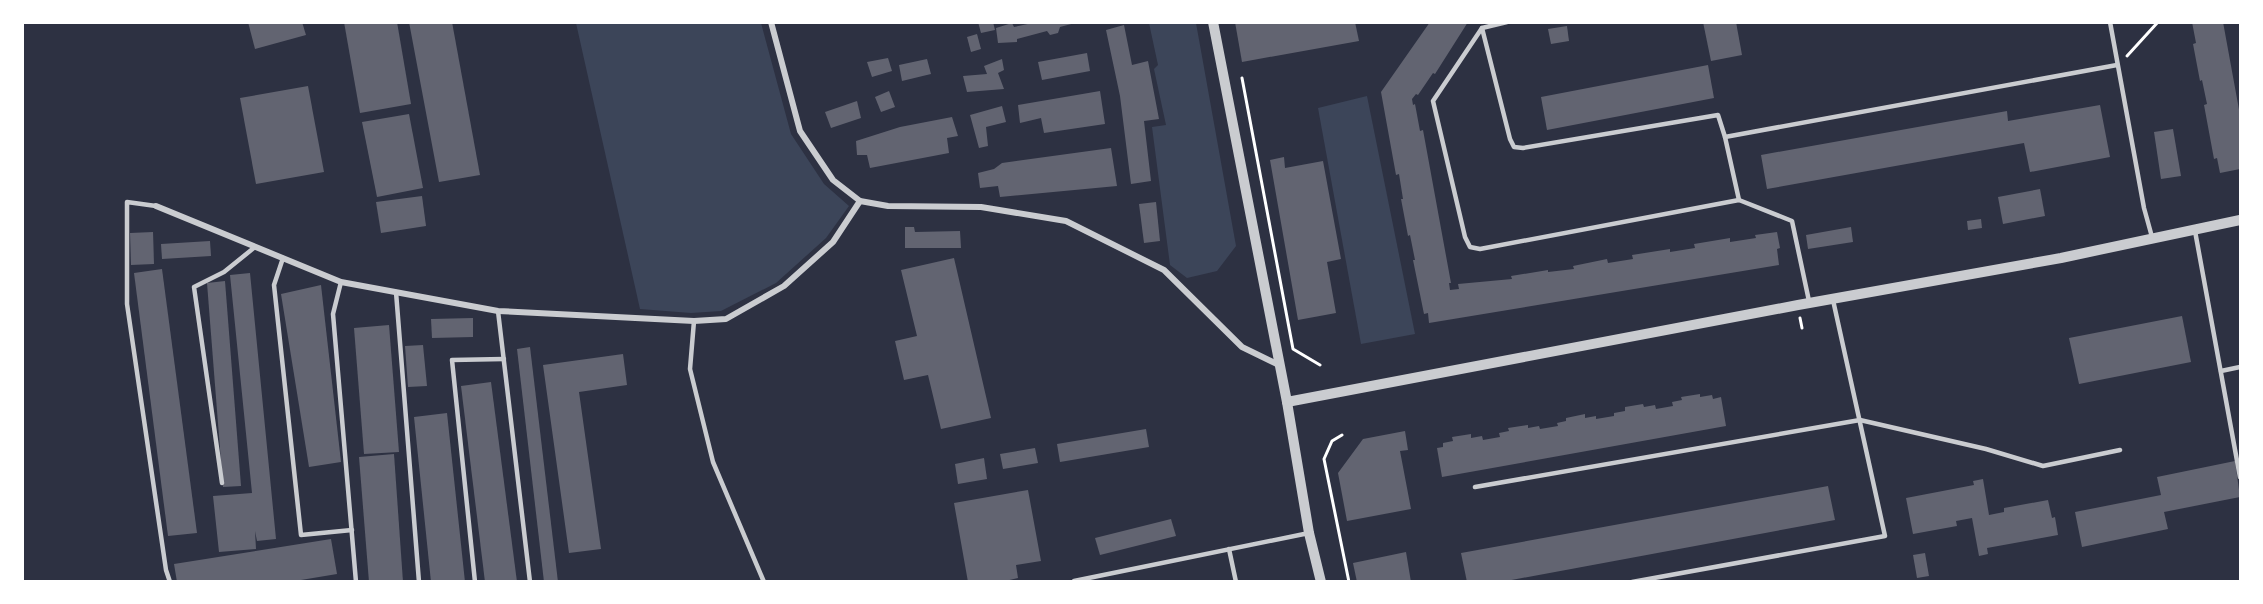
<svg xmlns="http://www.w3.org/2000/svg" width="2263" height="604" font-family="'Fira Sans Condensed',sans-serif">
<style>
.green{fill:#3c4559}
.building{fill:#626471}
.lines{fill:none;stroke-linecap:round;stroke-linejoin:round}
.path{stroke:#fff;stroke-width:3}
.service{stroke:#caccd0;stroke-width:4.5}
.minor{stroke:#caccd0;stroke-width:6}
.tertiary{stroke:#caccd0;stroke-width:10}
</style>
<rect width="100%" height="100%" fill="#2d3142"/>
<g class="green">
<path d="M576 23H761L791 134 824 184 849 206 826 238 776 283 721 311 691 313 640 309Z"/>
<path d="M1149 23H1196L1236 246 1217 271 1187 278 1170 265 1152 127 1166 125 1154 69 1158 65Z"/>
<path d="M1367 96 1415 334 1361 344 1318 108Z"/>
</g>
<g class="building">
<path d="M248 22H302L306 35 255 49Z"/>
<path d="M344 22H397L411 104 360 113Z"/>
<path d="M409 22H452L480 175 439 182Z"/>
<path d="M978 22H993L995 30 981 33Z"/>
<path d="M1037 22 1075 23 1060 27 1058 33 1050 35 1047 31 1017 39V42L998 43 996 28 1012 23 1014 27Z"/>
<path d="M1235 22H1355L1359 41 1242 62Z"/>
<path d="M1430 22H1468L1435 74 1433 73 1418 95 1416 94 1412 99 1413 105 1415 104 1420 131 1423 130 1451 283H1449L1450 290 1459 289 1458 284 1512 279 1511 276 1548 270V272L1574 269 1573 266 1607 259 1608 263 1633 259 1632 255 1670 249V252L1695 248 1694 244 1730 238V242L1756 238 1755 235 1777 232 1780 248 1777 249 1779 265 1429 323 1428 313 1424 314 1413 260H1415L1410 235 1408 236 1401 199H1403L1399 174 1396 175 1381 92Z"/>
<path d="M1703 22H1736L1742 55 1711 61Z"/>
<path d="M2192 22H2223L2240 115V169L2220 173 2217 158 2214 159 2204 105 2207 104 2202 80 2200 81 2193 44 2196 43Z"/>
<path d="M1124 25 1132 65 1148 61 1159 119 1144 121 1151 181 1131 184 1120 96 1106 30Z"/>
<path d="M1567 26 1569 41 1551 44 1548 29Z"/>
<path d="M977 34 981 49 971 52 967 37Z"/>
<path d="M1087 53 1090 71 1042 80 1038 62Z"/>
<path d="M888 58 892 71 872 77 867 62Z"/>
<path d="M927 59 931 74 902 81 899 65Z"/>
<path d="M1002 59 1004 70 998 73 1004 89 967 92 963 76 987 74 984 66Z"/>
<path d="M1708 65 1714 98 1547 130 1541 97Z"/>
<path d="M308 86 324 172 256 184 240 98Z"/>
<path d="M889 91 895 107 881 112 875 97Z"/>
<path d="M1100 91 1105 124 1044 133 1041 118 1020 123 1018 105Z"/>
<path d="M857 101 861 118 831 128 825 112Z"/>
<path d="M2100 105 2110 157 2030 172 2024 143 1767 189 1761 155 2007 111 2008 121Z"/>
<path d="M1002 106 1006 122 986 127 988 146 979 148 970 115Z"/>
<path d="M409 114 423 188 377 197 362 122Z"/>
<path d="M952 117 958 136 947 138 949 153 870 168 867 155H857L856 141 900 127Z"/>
<path d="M2173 129 2181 176 2161 179 2154 132Z"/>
<path d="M1111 148 1117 186 1000 197 998 186 980 188 978 173 994 169 1002 163Z"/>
<path d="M1284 157 1285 168 1323 161 1341 259 1327 262 1336 313 1298 320 1270 160Z"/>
<path d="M2040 189 2045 216 2003 224 1998 197Z"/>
<path d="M422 196 426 226 381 233 376 202Z"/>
<path d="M1156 202 1160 241 1144 243 1139 204Z"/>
<path d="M1981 219 1982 228 1968 230 1967 221Z"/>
<path d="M905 227H914L915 232 960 231 961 248H905Z"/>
<path d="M1851 227 1853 242 1808 249 1806 235Z"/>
<path d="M153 232 154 264 131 265 130 233Z"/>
<path d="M210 241 211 256 162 259 161 244Z"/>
<path d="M954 258 991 418 941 429 928 375 904 380 895 341 917 336 901 270Z"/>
<path d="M162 269 197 533 168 536 134 273Z"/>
<path d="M250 273 276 539 257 541 255 531 256 549 219 552 213 496 252 493 230 275Z"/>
<path d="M225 281 241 486 223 487 207 283Z"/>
<path d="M321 285 341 462 309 467 281 294Z"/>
<path d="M2182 316 2191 362 2079 384 2069 338Z"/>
<path d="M473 318V337L432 338 431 319Z"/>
<path d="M389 325 399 452 364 454 354 328Z"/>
<path d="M423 345 427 386 408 387 405 346Z"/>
<path d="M530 347 558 582H544L517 349Z"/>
<path d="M623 354 627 385 579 392 601 549 569 553 543 365Z"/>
<path d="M491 382 517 582H485L461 386Z"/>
<path d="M1700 394V397L1712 395 1713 399 1721 397 1726 426 1442 477 1437 448 1443 447V443L1453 441 1452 437 1471 434V438L1482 436 1483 440 1500 437 1499 433 1509 431 1508 428 1528 425V428L1539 426 1540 429 1558 426 1557 423 1566 421V418L1585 414V418L1596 416V419L1614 416V413L1625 411V407L1643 404 1644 407 1655 405 1656 409 1673 406 1672 402 1682 400 1681 397Z"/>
<path d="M447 413 465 582H431L414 417Z"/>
<path d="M1146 429 1149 447 1060 462 1057 444Z"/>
<path d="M1405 431 1408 450 1400 451 1411 509 1347 521 1338 473 1363 439Z"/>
<path d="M1035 448 1038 463 1003 469 1000 454Z"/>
<path d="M394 454 403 582H369L359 457Z"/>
<path d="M984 458 987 479 958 484 955 464Z"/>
<path d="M2235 461 2240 497 2164 512 2168 529 2082 547 2075 512 2161 495 2157 477Z"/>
<path d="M1983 479 1989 515 2004 512V508L2048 500 2052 518 2055 517 2058 535 1987 548 1988 554 1979 556 1972 518 1956 521 1957 526 1913 534 1906 498 1974 485 1973 481Z"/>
<path d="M1828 486 1835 520 1501 582H1467L1461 553Z"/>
<path d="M1028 490 1041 561 1016 565 1018 578 1001 582H968L954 503Z"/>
<path d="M1171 519 1176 536 1100 555 1095 538Z"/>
<path d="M331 539 337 574 289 582H177L174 564Z"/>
<path d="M1406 552 1411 582H1357L1353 563Z"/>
<path d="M1925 553 1929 576 1917 578 1913 555Z"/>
</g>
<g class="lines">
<g class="path">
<path d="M2127 56 2158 22"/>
<path d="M1242 78 1293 349 1320 365"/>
<path d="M1800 318 1802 328"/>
<path d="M1342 435 1332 441 1324 459 1349 582"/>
</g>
<g class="service">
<path d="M1507 22 1482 28 1510 139 1514 147 1523 148 1718 115 1725 137 2117 65"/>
<path d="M2110 22 2144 208 2152 237"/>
<path d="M1482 28 1433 101 1465 237 1470 247 1480 249 1739 200 1792 221 1809 301"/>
<path d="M1725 137 1739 200"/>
<path d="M156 206 127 202V304L166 570 170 582"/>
<path d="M2195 231 2240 477"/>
<path d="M283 258 274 285 301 535 352 530"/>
<path d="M341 282 333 314 356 582"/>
<path d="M396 292 419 582"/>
<path d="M498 311 530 582"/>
<path d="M694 321 690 369 713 462 764 582"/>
<path d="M2221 371 2240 367"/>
<path d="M222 483 194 287 224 272 255 247"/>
<path d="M1475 487 1860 420 1986 449 2043 466 2120 450"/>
<path d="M1229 549 1236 582"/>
<path d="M1074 581 1309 533"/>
<path d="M475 582 452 360 504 359"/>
<path d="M1632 582 1885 536 1833 300"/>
</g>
<g class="minor">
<path d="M771 22 800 131 833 180 860 201 888 206 981 207 1066 221 1164 270 1242 347 1279 365"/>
<path d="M156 206 341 282 498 311 694 321 726 319 784 286 833 242 860 201"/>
</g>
<g class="tertiary">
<path d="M1213 22 1287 402 1309 533 1321 582"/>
<path d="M1287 402 1798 305 2061 258 2240 220"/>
</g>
</g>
<rect width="2263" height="604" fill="none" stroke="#ffffff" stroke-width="48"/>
</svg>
